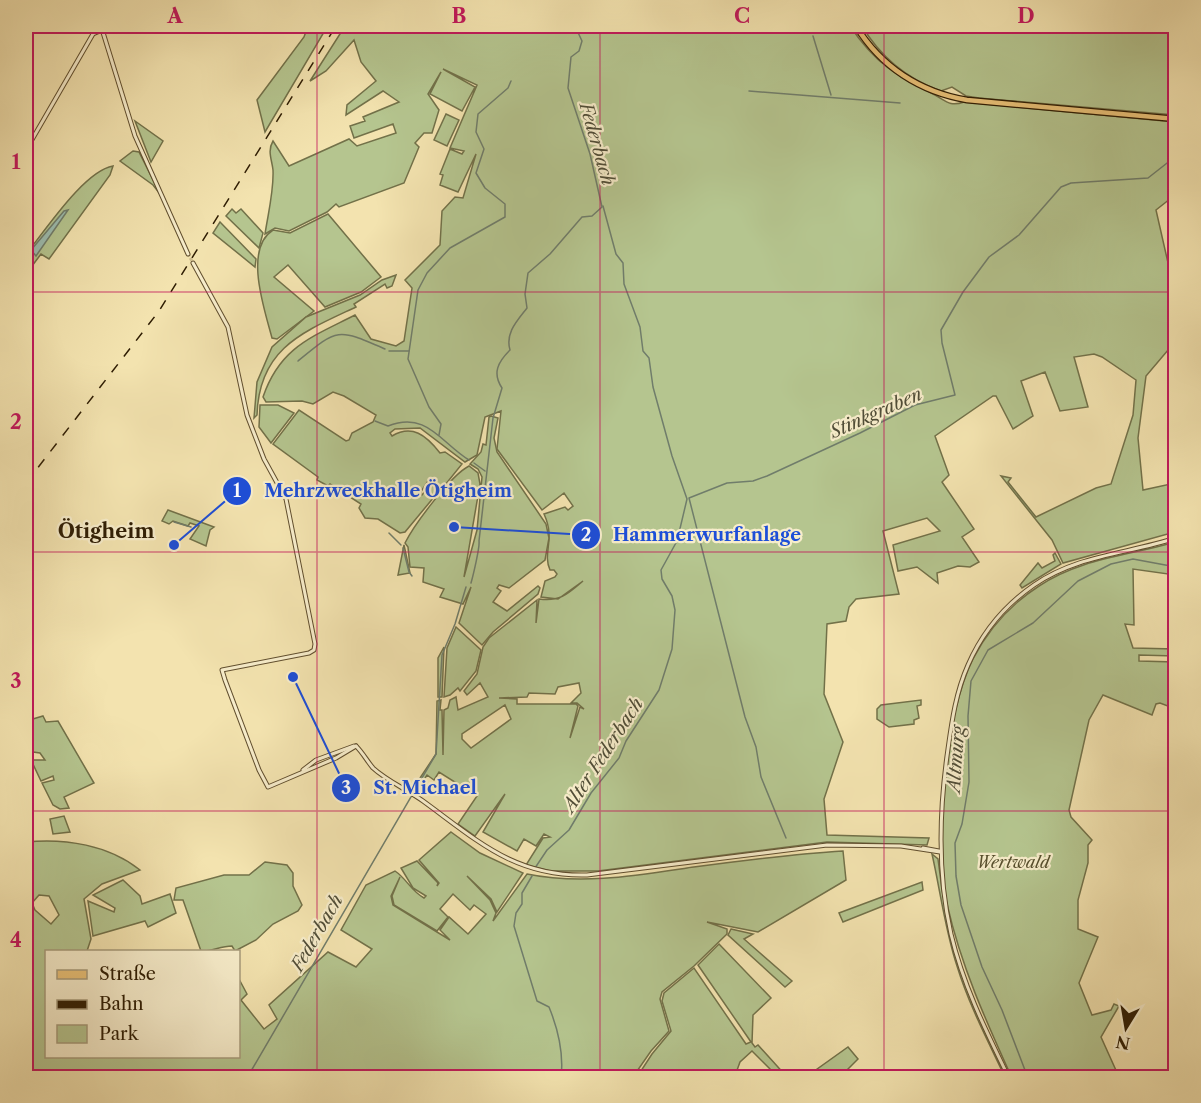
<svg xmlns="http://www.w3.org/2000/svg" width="1201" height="1103" font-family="'Libre Caslon Text',serif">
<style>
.green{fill:#b5c58f;stroke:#727149;stroke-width:1.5;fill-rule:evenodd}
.water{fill:#9cbdb0;stroke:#707d6b;stroke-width:1.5}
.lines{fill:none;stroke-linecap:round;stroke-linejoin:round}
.stream{stroke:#707d6b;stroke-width:1.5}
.minor-tunnel{stroke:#ccbb8d;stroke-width:3;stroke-dasharray:3 1.5;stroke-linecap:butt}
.minor-casing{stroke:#604e2e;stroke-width:5}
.major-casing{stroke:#2f1d03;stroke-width:7}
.minor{stroke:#f7edcb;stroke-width:3}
.major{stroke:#eac278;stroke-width:4.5}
.rail{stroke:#2f1d03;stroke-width:1.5;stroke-dasharray:10 10;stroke-linecap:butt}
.grid{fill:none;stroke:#c2185b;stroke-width:1.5;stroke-opacity:0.55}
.labels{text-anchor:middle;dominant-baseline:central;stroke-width:4.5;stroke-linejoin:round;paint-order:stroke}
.park-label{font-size:16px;font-style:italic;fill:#574f2d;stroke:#f7edcb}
.water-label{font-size:18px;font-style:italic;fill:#504d37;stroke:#f7edcb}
.quarter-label{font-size:20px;font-weight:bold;fill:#2f1d03;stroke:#f7edcb}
.leader{fill:none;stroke:#1d4ed8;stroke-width:2}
.callout-dot{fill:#1d4ed8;stroke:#f7edcb;stroke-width:2}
.mark-label{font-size:18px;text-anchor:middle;font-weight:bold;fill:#fff}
.callout-label{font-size:18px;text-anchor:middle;font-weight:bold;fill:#1d4ed8;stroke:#f7edcb;stroke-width:4.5;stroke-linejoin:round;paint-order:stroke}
.neatline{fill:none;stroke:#c2185b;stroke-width:2}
.grid-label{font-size:20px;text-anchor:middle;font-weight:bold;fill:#c2185b}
</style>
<rect width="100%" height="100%" fill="#f3e3af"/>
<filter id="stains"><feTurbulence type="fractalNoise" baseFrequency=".00333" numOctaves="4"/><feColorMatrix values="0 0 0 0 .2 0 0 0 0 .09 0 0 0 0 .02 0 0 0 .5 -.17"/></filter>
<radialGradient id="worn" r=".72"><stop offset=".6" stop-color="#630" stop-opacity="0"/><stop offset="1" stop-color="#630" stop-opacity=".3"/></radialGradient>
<g class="green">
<path d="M308 26 327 27 265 132 257 100 304 37Z"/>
<path d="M345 26H850C875 63 896 76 935 95 946 101 950 107 964 102L1175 122V195L1156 210 1171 276 1174 343 1146 376 1138 438 1143 490 1171 484 1169 449 1175 445V532L1063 563 1052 540 1001 476 1011 478 1008 482 1036 517 1096 488 1111 484 1133 415 1136 380 1102 357 1094 354 1074 357 1088 407 1060 411 1045 372 1021 381 1033 416 1013 429 996 396H993L935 436 949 475 942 482 974 529 962 537 979 562 970 567 958 566 937 573 938 583 917 567 898 571 893 545 940 531 927 518 883 531 899 594 856 599 849 607 846 621 827 624 824 694 843 742 824 799 827 835 929 838 927 845 827 842 598 871H550L526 865 543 838 550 837 544 834 536 846 524 839 517 851 483 832 505 794 475 836 458 824 477 796 439 772 434 780 427 775 416 792 412 790 436 754 437 701 441 700 440 710H442L443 755 444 710 448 708 450 700 456 697 458 710 488 697 480 683 467 695 464 691 477 674 483 647 489 638 537 600 536 623 539 599C560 602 568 594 583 581L558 599 541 597 545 581 555 577 557 574 554 570H550C542 552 556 540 544 514L565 507 568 510 573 506 564 493 542 510 497 449 501 411 485 417 477 455 465 462 420 428 395 429 390 433 392 436C412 424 426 435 440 453L445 452 462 464 441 490 428 481 420 493 422 495 431 484 439 491 405 532 400 533 378 519 365 518 359 508 361 504 330 484 328 486 317 480 318 477 273 444 299 410 346 441 349 440 352 433 373 422 376 415 344 396 333 392 313 404 302 401 266 402 263 397C280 347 312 337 355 315L371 339 396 346 404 341 412 288 405 280 440 245 442 211 455 197 463 198 476 154 458 192 440 185 443 175 440 174 450 149 462 154 464 151 450 148 477 85 443 69 475 87 462 111 430 94 441 72 428 94 439 110 432 133H424L415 143 419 147 404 183 339 207 336 204 327 212 289 231 275 228 265 234C268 214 274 191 273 170 272 160 267 151 273 141L289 166 349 139 357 146 396 133 393 124 354 138 350 126 365 121 363 117 399 102 383 91 346 115 347 105 376 81 361 62 354 40 326 71 310 81ZM579 683 581 693 571 703H577L584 709 580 707 570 738 578 706 576 704H517V699L499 698 527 697 529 693 555 694 558 687ZM505 705 511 719 471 748 462 739V734Z"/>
<path d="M862 26H1175V115L979 98 966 96 952 87 941 91C906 79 879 55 862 26Z"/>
<path d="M446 114 459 120 447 146 434 140Z"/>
<path d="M135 121 163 141 151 162Z"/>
<path d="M133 151 139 152 160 194 153 185 120 161Z"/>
<path d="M113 166 110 175 49 259 41 254 32 266 30 264 33 260 26 254C45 231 84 171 113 166Z"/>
<path d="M232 209 236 213 241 209 263 233 259 248 226 216Z"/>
<path d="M328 214 381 277 361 292 325 307 288 265 274 277 314 311 277 339 272 338C265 311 243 249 273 230L290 233Z"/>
<path d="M220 222 256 259 255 267 213 233Z"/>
<path d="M396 275 392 286 387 288 385 284 354 304 356 307C303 332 259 348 257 415L254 418 257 382 272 347 306 317 360 295 382 280Z"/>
<path d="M260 405H278L294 413 271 443 259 427Z"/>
<path d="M491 416 498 418 494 438 497 452 546 524 549 538 545 560 509 588 499 585 497 588 501 591 493 602 507 611 538 586 540 588 538 594 493 632 482 645 459 623 471 587 463 604 440 597 444 589 423 582 424 568 410 567 408 547 405 543C414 525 451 475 469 466L478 473 480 484 464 577 477 530 482 477 478 469 470 464 481 452 483 444 486 445 489 417Z"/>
<path d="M168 510 214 527 210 530 206 546 190 539 199 526 190 523 188 526 173 521 169 524 162 521Z"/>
<path d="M1175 542V575L1133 569 1134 625 1125 624 1133 648 1175 649V656L1139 655V661L1175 662 1173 708 1160 703 1156 704 1152 715 1103 695 1089 720 1069 810 1071 817 1092 840 1088 845V863L1078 900V929L1098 937 1079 983 1092 1015 1111 1010 1114 1004 1119 1006 1101 1037 1119 1077 1012 1078C986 1021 961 966 947 904 932 844 945 715 973 659 988 630 1011 604 1039 586 1081 558 1128 556 1175 542Z"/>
<path d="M404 545 410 573 398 575Z"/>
<path d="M1055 553 1061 564 1022 588 1020 585 1038 563 1042 568 1055 561 1053 555Z"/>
<path d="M456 627 481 650 476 671 460 691 458 688 450 695 444 697 447 648Z"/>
<path d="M444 647 442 697H438V658Z"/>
<path d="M921 700V705L917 706 919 718 914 720V724L889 727 877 719V709L881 705Z"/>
<path d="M43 716 46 722 58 721 94 783 64 797 69 808 60 809 53 805 42 783 54 780 53 776 41 781 31 760H45L40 753 26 751V721Z"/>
<path d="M64 816 70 832 53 834 50 819Z"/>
<path d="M451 832 480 853 523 873 497 912 491 899 467 876 490 900 496 913 493 921 527 874C580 885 634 876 687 868 739 861 790 854 843 851L846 880 758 932 707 922 727 929V934L694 966 662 992 660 999 669 1031 651 1051 633 1077H26V842C65 838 109 845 140 870L102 884 84 899 91 939 87 951 46 952V1056H238L239 979 247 994 241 1000 264 1029 277 1019 269 1005 328 952 356 967 372 949 341 930 366 885 395 871C407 879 410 890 424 898L426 896 413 888 401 868 417 861 438 883 437 886 439 883 419 860ZM400 877 392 896 394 905 437 931 448 917 440 909 453 894 470 910 474 905 486 914 468 934 449 917 440 930 450 940 393 905 391 896ZM39 895 49 896 59 915 51 924 35 910 32 903Z"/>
<path d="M932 854 938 859C947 946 971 999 1008 1077H1005C988 1041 969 1005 957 966 945 930 940 889 932 854Z"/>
<path d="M265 862 287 865 293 873V886L302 905 298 911 273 924 256 940 235 951 232 946C220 946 211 952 201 951L183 900H174L176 888 224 875H249Z"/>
<path d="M123 880 140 896 142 904 170 894 176 913 148 927 145 921 93 936 88 901 114 912 115 908 93 895Z"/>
<path d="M922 882 923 890 843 922 839 913Z"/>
<path d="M731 929 753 934 744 939 792 981 785 987 728 935Z"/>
<path d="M719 944 771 998 753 1015 752 1043 755 1047 758 1045 787 1077H778L752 1051 740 1062 736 1073 740 1077H637L652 1054 671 1031 662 1001 664 993 694 968 746 1044 751 1042 698 965Z"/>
<path d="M848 1047 858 1059 840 1077H806Z"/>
</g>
<path class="water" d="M68 210 36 256 31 250 64 211Z"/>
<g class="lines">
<g class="stream">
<path d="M813 36 831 95"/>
<path d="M749 91 900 103"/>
<path d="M603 206 616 254 623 263 624 284 640 327 643 351 649 358 653 387 672 456 687 499 678 537"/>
<path d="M389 351H409"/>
<path d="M298 361C338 328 337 328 385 349"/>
<path d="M375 421 388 426C427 411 440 442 469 460"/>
<path d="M439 435 441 424 429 407 408 359 418 290 427 273 450 248 505 217V204L485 188 476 173 484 149 476 132 478 114 508 88 511 81"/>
<path d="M474 463 485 471"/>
<path d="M174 522 191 527"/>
<path d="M389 533 401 545"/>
<path d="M403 548 409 572 412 576"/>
<path d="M471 583C473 576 480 547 479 541L493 418 502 388C492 373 498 362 510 350 505 333 517 321 527 308L525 294 528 273 550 254 582 217 592 216 602 207 590 154 568 88 571 57 579 51 582 41 575 26"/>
<path d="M786 838 761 777 756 747 745 717 689 498 727 483 753 481 767 476 860 433 915 405 955 395 942 343 941 330 963 292 989 257 1019 235 1061 187 1071 183 1148 178 1176 156"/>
<path d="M535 868 547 850 569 830 591 793 619 758 626 741 659 690 672 649 675 610 672 596 662 579 661 570 677 541"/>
<path d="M532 876 522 893V904L516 913 514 926 537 1001 549 1007C558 1029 564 1053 561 1078"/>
<path d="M247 1078 436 754 442 655 455 624 466 587"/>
<path d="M1028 1078 1002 1010 982 967 961 905 956 876 955 843 962 824 969 782 968 716 971 681 988 650 1033 623 1078 581 1111 564 1133 559 1176 567"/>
</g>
<path class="minor-tunnel" d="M188 254 193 263"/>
<defs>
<g id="minor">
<path d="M101 26 135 136 188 254"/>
<path d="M26 150 93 34 102 30"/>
<path d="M193 263 228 327 247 415 264 459 286 499 315 644 314 650 309 653 222 670 225 680 259 770 268 787 336 758 356 746"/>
<path d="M356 746C363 753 367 761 373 768 387 781 408 790 423 801 478 841 515 877 587 875L827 845 901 846 940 852"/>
<path d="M303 770 316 760 354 746"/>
<path d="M923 848 939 851"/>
<path d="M1009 1078C986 1031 963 985 951 934 937 873 939 811 948 749 952 720 956 692 968 665 982 633 1005 605 1034 585 1077 555 1127 554 1176 538"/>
</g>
<path id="major" d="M856 26C881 67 920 92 967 100L1176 119"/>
</defs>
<use href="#minor" class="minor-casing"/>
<use href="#major" class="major-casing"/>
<use href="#minor" class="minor"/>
<use href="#major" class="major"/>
<path class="rail" d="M26 483 159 311 336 26"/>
</g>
<path class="grid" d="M317 26V1078M600 26V1078M884 26V1078M26 292H1176M26 552H1176M26 811H1176"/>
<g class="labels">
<g class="park-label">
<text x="1013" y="862">Wertwald</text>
</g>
<g class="water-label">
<text transform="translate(597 144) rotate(74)">Federbach</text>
<text transform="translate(876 413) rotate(-24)">Stinkgraben</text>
<text transform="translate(603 755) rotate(-57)">Alter Federbach</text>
<text transform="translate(956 759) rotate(-86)">Altmurg</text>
<text transform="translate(317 933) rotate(-60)">Federbach</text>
</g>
<g class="quarter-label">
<text x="106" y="531">Ötigheim</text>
</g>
</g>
<path class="leader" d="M174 545L237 491M454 527L586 535M293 677L346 788"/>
<g class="callout-dot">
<circle cx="174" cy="545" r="6"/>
<circle cx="454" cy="527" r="6"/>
<circle cx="293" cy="677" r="6"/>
<circle cx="237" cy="491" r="15"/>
<circle cx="586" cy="535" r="15"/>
<circle cx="346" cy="788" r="15"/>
</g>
<g class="mark-label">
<text x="237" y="497">1</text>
<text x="586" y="541">2</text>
<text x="346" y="794">3</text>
</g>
<g class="callout-label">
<text x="388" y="497">Mehrzweckhalle Ötigheim</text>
<text x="707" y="541">Hammerwurfanlage</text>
<text x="425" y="794">St. Michael</text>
</g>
<rect width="1201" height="1103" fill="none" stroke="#f3e3af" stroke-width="66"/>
<rect x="45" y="950" width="195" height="108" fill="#f7edcb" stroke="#a79a7b" stroke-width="1.5"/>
<rect x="57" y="970" width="30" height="9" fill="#eac278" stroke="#a79a7b" stroke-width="1.5"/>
<text x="99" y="980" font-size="18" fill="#2f1d03">Straße</text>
<rect x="57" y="1000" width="30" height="9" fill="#2f1d03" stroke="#a79a7b" stroke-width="1.5"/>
<text x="99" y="1010" font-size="18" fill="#2f1d03">Bahn</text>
<rect x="57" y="1025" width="30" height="18" fill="#b5c58f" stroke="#a79a7b" stroke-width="1.5"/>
<text x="99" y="1040" font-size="18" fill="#2f1d03">Park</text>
<g transform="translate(1126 1028) rotate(191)" stroke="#f7edcb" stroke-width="4.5" paint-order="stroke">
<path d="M0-4.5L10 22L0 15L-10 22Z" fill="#2f1d03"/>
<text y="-9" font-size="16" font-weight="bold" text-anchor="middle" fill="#2f1d03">N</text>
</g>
<rect x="33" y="33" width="1135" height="1037" class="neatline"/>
<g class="grid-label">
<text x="175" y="23">A</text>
<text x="459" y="23">B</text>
<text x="742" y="23">C</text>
<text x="1026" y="23">D</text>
<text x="16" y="169">1</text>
<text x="16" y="429">2</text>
<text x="16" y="688">3</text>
<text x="16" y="947">4</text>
</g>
<rect width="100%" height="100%" filter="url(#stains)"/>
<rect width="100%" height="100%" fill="url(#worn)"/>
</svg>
